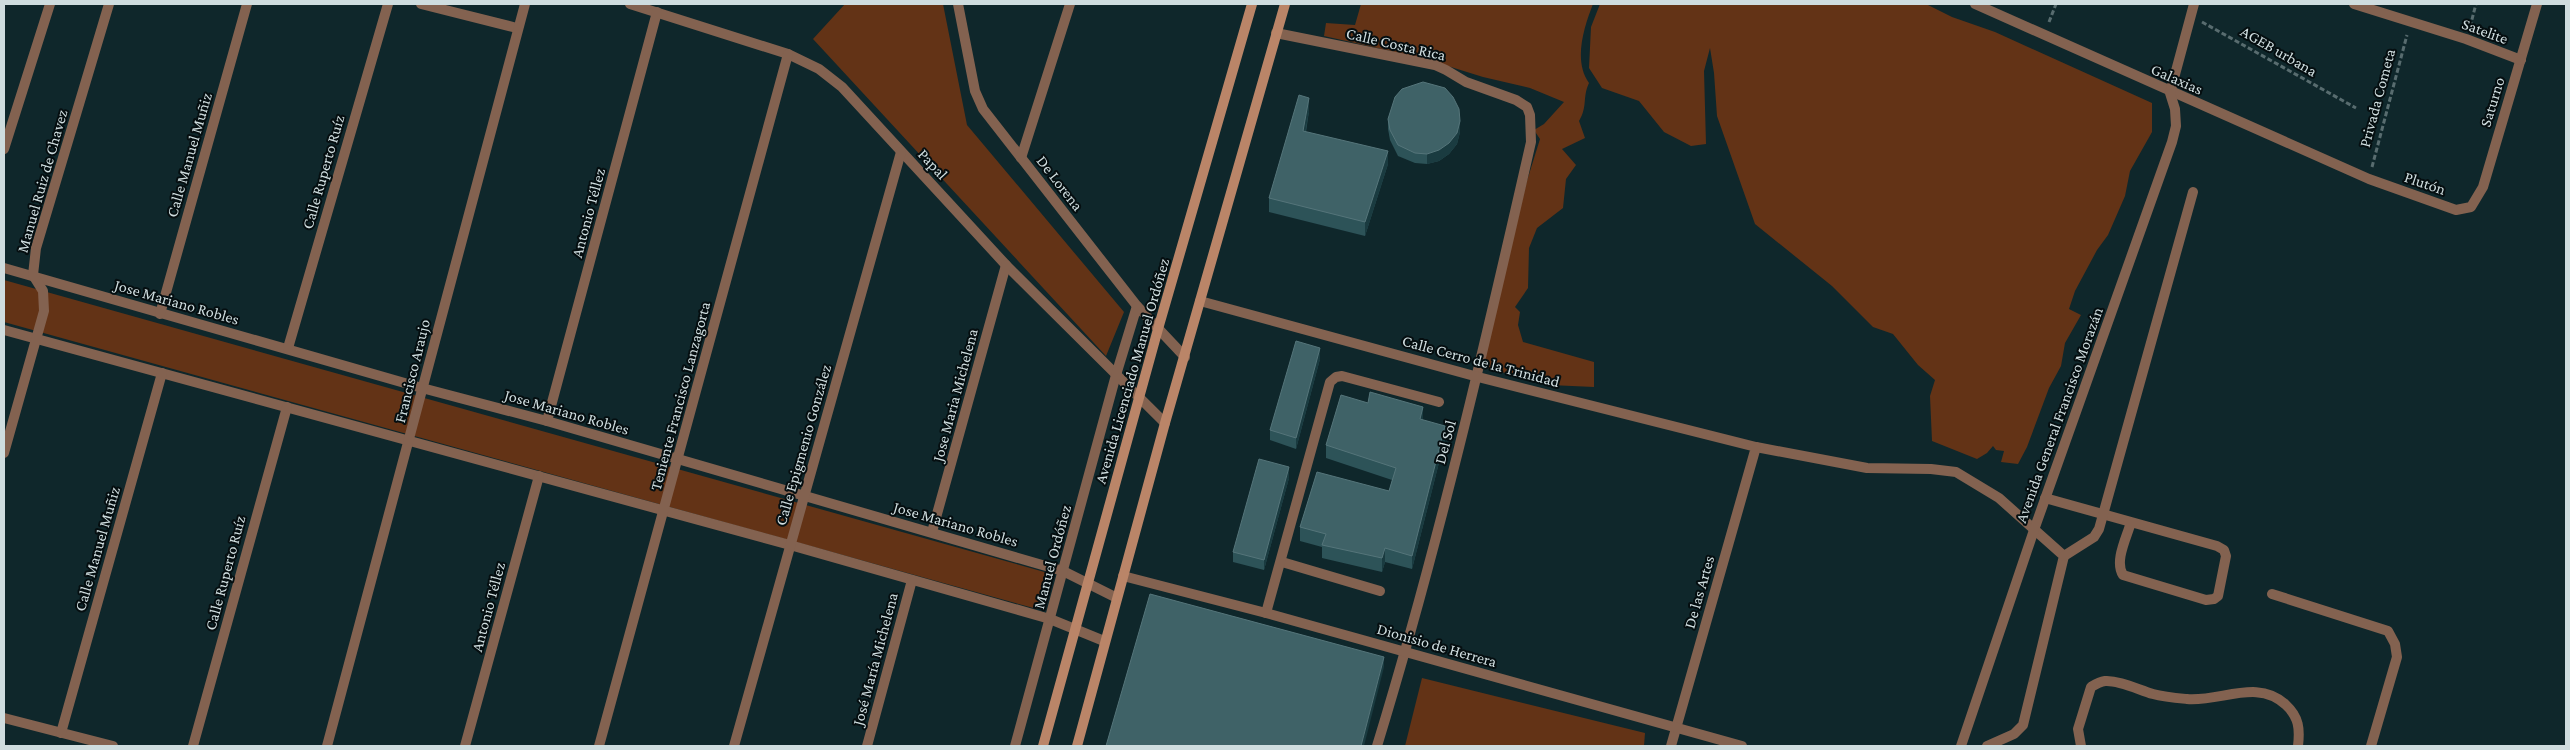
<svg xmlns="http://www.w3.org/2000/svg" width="2570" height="750" font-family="'Crimson Pro',serif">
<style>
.green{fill:#633316}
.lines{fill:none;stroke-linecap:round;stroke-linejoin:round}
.path{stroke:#586c6f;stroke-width:3;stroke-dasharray:5 2.5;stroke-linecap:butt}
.service{stroke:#836250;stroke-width:10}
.minor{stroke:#836250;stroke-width:10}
.secondary{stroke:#ba8568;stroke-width:10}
.wall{fill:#2d5358}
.shaded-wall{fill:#1a3b40}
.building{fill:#3f6267;stroke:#55757a}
.labels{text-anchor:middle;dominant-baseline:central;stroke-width:4;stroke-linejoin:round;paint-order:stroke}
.street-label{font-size:16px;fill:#cfdddf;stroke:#050e10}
</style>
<rect width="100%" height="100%" fill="#0f272b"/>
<g class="green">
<path d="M845 4H943L967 125 1124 312 1106 356 813 39Z"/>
<path d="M1361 4H1593C1584 27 1573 61 1589 83 1582 98 1588 106 1579 121L1585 138 1562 149 1576 165 1566 179 1563 208 1537 228 1529 248 1528 288 1515 307 1520 312 1518 325 1523 342 1594 362V387L1550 385 1483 367 1526 184 1540 139 1534 130 1544 124 1564 102 1530 88 1483 77 1422 58 1324 36 1326 23 1355 25Z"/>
<path d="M1600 4H1926L1952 17 1995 32 2152 103V132L2130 171 2125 196 2108 235 2097 250 2075 291 2069 309 2081 315 2065 343 2061 366 2049 388 2027 447 2018 464 2001 462 2004 451 1996 450 1993 446 1987 453 1977 459 1932 441 1930 396 1935 380 1918 365 1893 334 1873 327 1832 286 1755 224 1717 116 1714 73 1710 48 1704 71 1706 144 1691 146 1664 132 1639 101 1602 88 1589 68 1591 27Z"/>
<path d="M4 280 1048 573 1037 609 4 322Z"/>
<path d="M1422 678 1645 733 1644 746H1405Z"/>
</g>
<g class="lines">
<g class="path">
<path d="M2049 22 2056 4"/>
<path d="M2202 22 2356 108"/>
<path d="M2470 27 2476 4"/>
<path d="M2372 167 2407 35"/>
</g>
<g class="service">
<path d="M1756 447 1867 468 1931 469 1956 472 1999 498 2064 556 2023 725 2014 734 1987 746"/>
<path d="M2045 498 2217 546 2224 550 2226 556 2218 596 2214 599 2206 600 2123 575C2114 561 2127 537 2131 522"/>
<path d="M2064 556 2094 537 2099 529 2193 192"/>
<path d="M1282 562 1380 591"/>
<path d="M2272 594 2388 631 2395 644 2397 657 2371 746"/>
<path d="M1266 613 1330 382 1336 377 1342 376 1439 402"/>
<path d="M2081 746 2078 729 2091 687C2096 684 2099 682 2105 681 2119 680 2139 690 2153 694 2164 697 2176 698 2187 699 2221 702 2258 678 2286 705 2299 717 2300 729 2298 746"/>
</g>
<g class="minor">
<path d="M421 4 517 28"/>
<path d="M630 4 788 54 819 69 842 87 1006 265 1165 423"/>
<path d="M958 4 975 91 983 109 1137 306 1185 357"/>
<path d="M1975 4 2369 179 2456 210 2471 207 2483 187 2537 4"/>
<path d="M2354 4 2466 39 2521 60"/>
<path d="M1276 33 1435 65 1446 70 1466 82 1516 100 1527 107 1530 115 1531 142C1485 344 1438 547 1377 746"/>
<path d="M4 149 50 4"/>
<path d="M1021 158 1070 4"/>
<path d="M4 268 422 388 547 421 1063 571 1117 598"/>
<path d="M1200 301 1478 377 1756 447 1671 746"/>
<path d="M160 314 247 4"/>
<path d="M4 330 790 545 1050 619 1104 641"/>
<path d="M288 348 388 4"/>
<path d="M547 421 657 12"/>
<path d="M4 453 44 311 43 291 33 275 36 248 109 4"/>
<path d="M932 532 1006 265"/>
<path d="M1123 576 1266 613 1742 746"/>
<path d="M4 718 113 746"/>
<path d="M61 733 162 373"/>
<path d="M193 746 287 407"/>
<path d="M327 746 525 4"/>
<path d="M465 746 539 476"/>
<path d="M599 746 788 54"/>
<path d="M734 746 901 152"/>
<path d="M867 746 912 580"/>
<path d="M1015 746 1116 375 1137 306"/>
<path d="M1961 746 2034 530 2172 142 2176 126 2175 109 2170 93 2194 4"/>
</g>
<g class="secondary">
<path d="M1043 746 1158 329 1252 4"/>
<path d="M1077 746 1165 423 1285 4"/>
</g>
</g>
<g class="wall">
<path d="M1309 111 1306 132 1388 164 1365 236 1269 212V198Z"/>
<path d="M1388 119 1460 132 1457 144 1449 154 1439 161 1427 164 1415 163 1398 156 1390 140 1388 129Z"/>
<path d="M1320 359 1296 449 1270 440V430Z"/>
<path d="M1423 420 1445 439 1412 569 1385 562 1382 572 1322 558V547L1300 541V527L1389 491 1392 480 1326 458V445Z"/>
<path d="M1289 478 1264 570 1233 562V552Z"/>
</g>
<g class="shaded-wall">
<path d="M1309 98V111L1303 145V131Z"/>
<path d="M1460 121V132L1457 144 1449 154 1439 161 1427 164V154Z"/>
<path d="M1388 151V164L1365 236V222Z"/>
<path d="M1320 348V359L1296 449V438Z"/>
<path d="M1423 407V420L1420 419Z"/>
<path d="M1445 426V439L1412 569V556Z"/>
<path d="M1289 467V478L1264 570V560Z"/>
<path d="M1385 548V562L1382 572V558Z"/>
<path d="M1384 657V667L1364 746H1361Z"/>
</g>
<g class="building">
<path d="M1423 82 1445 88 1453 97 1459 109 1460 121 1457 133 1449 143 1439 150 1427 154 1415 153 1398 145 1390 130 1388 119 1395 97 1402 89Z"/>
<path d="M1299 95 1309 98 1303 131 1388 151 1365 222 1269 198Z"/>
<path d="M1296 341 1320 348 1296 438 1270 430Z"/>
<path d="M1370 392 1423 407 1420 419 1445 426 1412 556 1385 548 1382 558 1322 545 1326 534 1300 527 1317 472 1389 491 1396 468 1326 445 1341 395 1368 403Z"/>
<path d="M1259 459 1289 467 1264 560 1233 552Z"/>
<path d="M1150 594 1384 657 1361 746H1106Z"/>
</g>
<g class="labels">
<g class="street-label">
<text transform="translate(2485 31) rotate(20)">Satelite</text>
<text transform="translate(1396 44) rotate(13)">Calle Costa Rica</text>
<text transform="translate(2279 51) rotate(30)">AGEB urbana</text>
<text transform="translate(2177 79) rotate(24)">Galaxias</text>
<text transform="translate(2377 98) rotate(-75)">Privada Cometa</text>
<text transform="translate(2492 102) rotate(-73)">Saturno</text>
<text transform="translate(189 155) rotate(-74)">Calle Manuel Muñiz</text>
<text transform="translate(933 164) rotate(47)">Papal</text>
<text transform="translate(323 172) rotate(-74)">Calle Ruperto Ruíz</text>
<text transform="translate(42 181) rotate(-74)">Manuel Ruiz de Chavez</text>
<text transform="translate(1060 183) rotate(52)">De Lorena</text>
<text transform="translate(2425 183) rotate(19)">Plutón</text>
<text transform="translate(588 213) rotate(-75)">Antonio Téllez</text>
<text transform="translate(177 302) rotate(16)">Jose Mariano Robles</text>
<text transform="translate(1481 361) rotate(15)">Calle Cerro de la Trinidad</text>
<text transform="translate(412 371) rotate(-76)">Francisco Araujo</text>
<text transform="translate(1132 371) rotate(-74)">Avenida Licenciado Manuel Ordóñez</text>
<text transform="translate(955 395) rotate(-75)">Jose Maria Michelena</text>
<text transform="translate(680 396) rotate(-75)">Teniente Francisco Lanzagorta</text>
<text transform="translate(567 412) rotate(16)">Jose Mariano Robles</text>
<text transform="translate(2059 415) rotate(-70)">Avenida General Francisco Morazán</text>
<text transform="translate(1445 442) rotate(-75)">Del Sol</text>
<text transform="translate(803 445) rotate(-74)">Calle Epigmenio González</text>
<text transform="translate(956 524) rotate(16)">Jose Mariano Robles</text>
<text transform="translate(97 549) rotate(-74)">Calle Manuel Muñiz</text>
<text transform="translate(1052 557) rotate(-75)">Manuel Ordóñez</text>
<text transform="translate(225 573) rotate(-75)">Calle Ruperto Ruíz</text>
<text transform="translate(1699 592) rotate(-74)">De las Artes</text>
<text transform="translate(488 607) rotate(-75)">Antonio Téllez</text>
<text transform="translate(1437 645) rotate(16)">Dionisio de Herrera</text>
<text transform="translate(875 659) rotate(-75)">José María Michelena</text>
</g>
</g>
<rect width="2570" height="750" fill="none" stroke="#cfdddf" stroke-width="10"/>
</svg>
